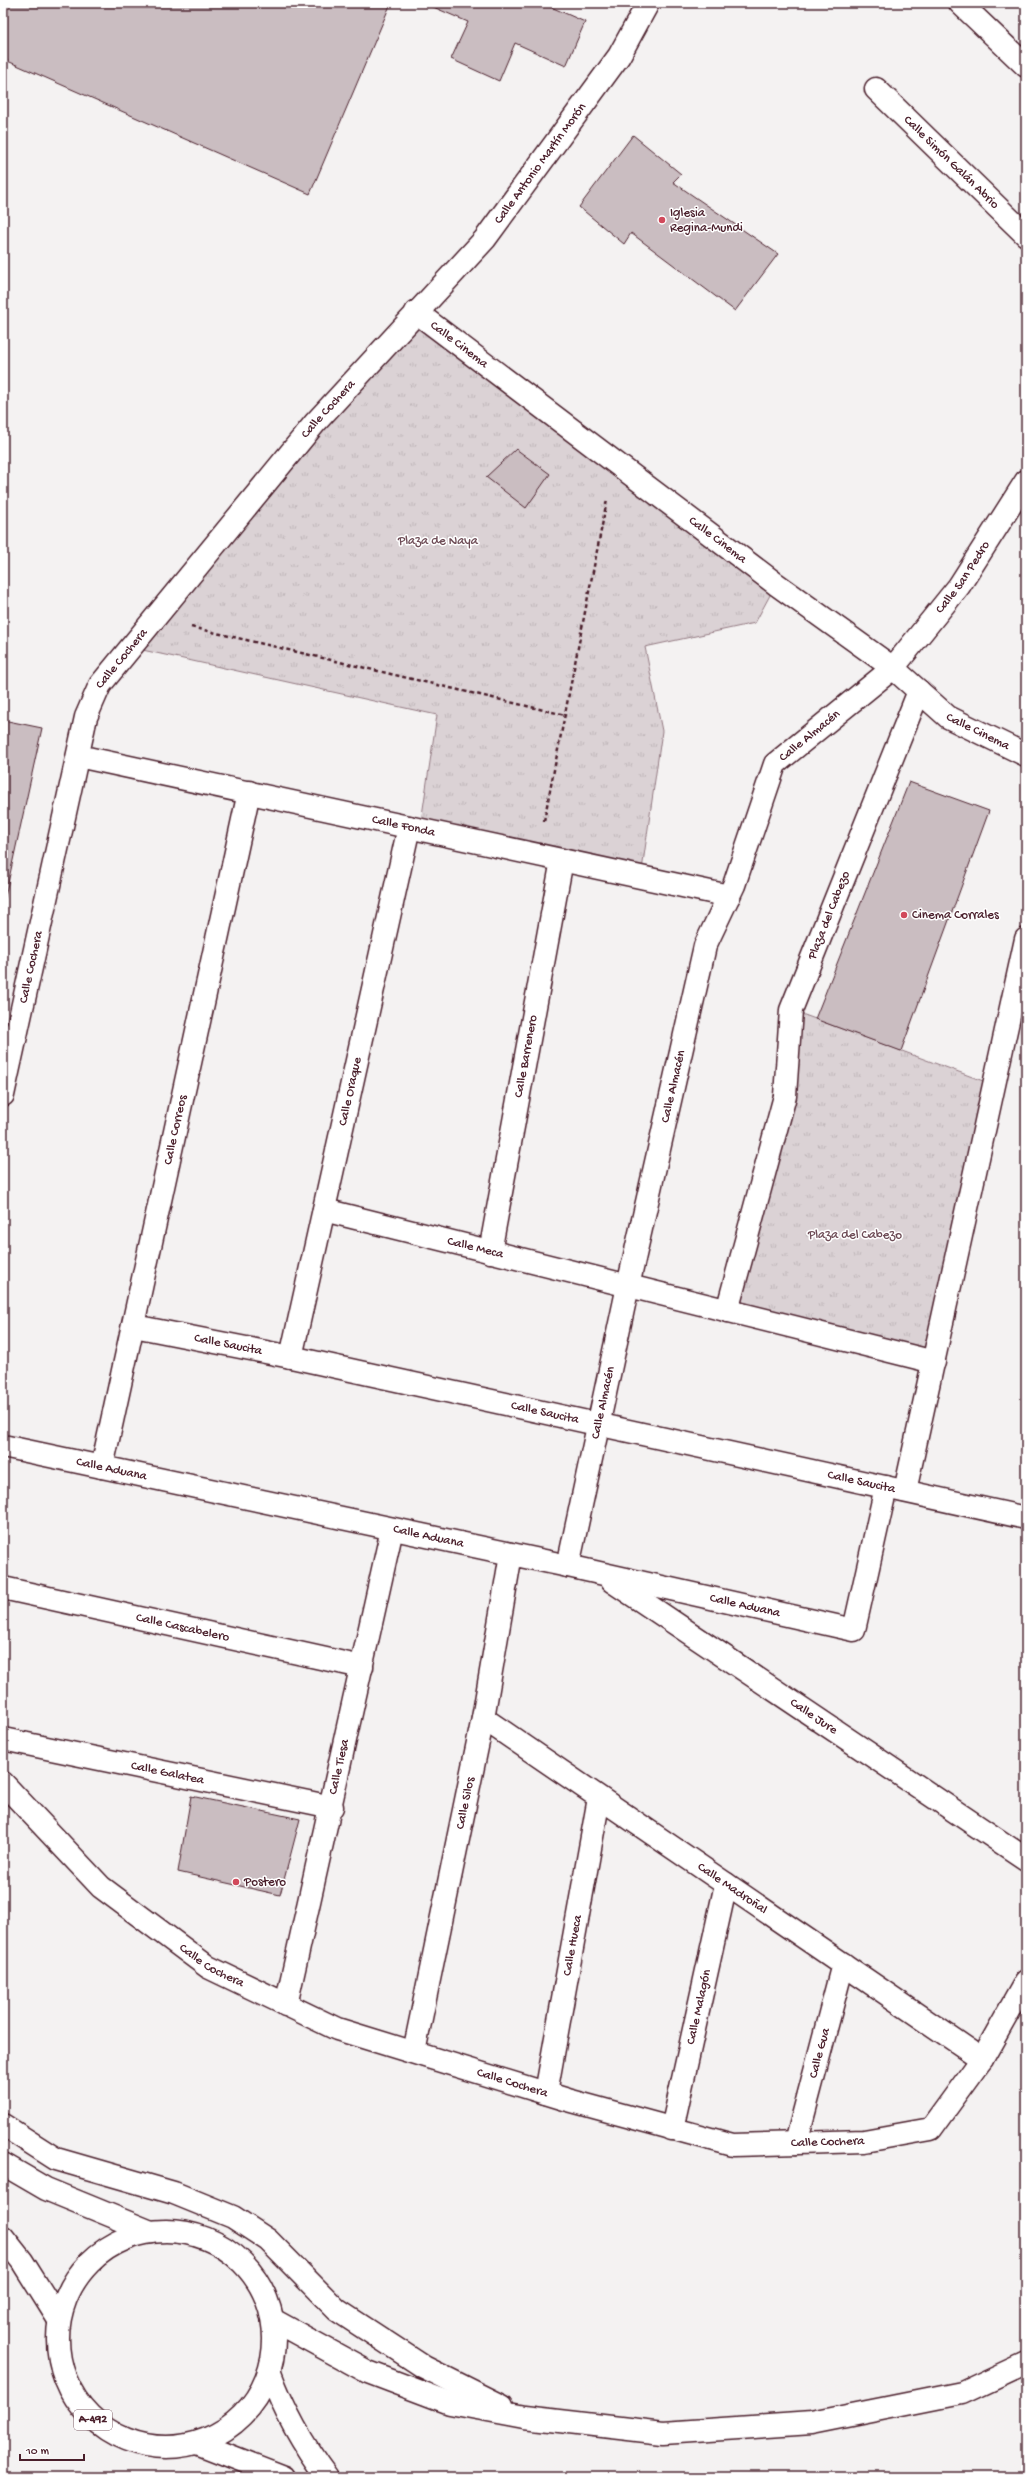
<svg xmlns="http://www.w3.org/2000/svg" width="1029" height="2480" font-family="'Gochi Hand',sans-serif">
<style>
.park{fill:url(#park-tufts);stroke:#927880}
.building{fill:#cabdc1;stroke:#4a1f2b}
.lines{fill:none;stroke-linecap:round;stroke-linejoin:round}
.minor-casing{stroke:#4a1f2b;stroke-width:25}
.major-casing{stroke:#4a1f2b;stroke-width:25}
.highway-casing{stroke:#4a1f2b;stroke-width:25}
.path{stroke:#4a1f2b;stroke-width:2.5;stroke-dasharray:4 3;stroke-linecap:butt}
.minor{stroke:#fff;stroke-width:22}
.major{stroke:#fff;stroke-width:22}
.highway{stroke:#fff;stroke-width:22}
.poi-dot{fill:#d1495b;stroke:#fff;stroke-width:1.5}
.labels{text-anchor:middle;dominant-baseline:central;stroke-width:3;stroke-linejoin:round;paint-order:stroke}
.shield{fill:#fff;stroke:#80626b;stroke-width:1}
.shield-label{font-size:12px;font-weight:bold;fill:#4a1f2b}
.street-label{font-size:13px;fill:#4a1f2b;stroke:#fff}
.poi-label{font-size:13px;fill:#4a1f2b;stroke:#fff;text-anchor:start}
.park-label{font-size:13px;fill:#6e4c56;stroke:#fff}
</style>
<defs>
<pattern id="park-tufts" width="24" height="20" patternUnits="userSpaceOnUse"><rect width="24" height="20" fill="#dbd2d5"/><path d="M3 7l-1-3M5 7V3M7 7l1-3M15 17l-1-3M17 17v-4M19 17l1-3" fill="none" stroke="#bdb4b7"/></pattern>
</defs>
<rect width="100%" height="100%" fill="#f4f2f2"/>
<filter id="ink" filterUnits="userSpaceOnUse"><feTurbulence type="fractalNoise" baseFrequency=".025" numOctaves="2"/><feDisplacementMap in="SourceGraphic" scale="8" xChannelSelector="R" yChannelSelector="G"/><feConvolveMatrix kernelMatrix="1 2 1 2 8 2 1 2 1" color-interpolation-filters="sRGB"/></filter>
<g filter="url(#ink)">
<g class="park">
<path d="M416 312 776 584 755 623 645 647 662 731 641 877 420 829 437 715 129 647Z"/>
<path d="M791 1010 994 1085 934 1362 727 1311 785 1096Z"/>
</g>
<g class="building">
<path d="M3 3H391L310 194 3 59Z"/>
<path d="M424 3H542L585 22 566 66 515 43 499 81 451 59 468 22Z"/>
<path d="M633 135 681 174 673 182 778 254 735 311 631 233 624 244 579 207Z"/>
<path d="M516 449 550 474 526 508 486 477Z"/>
<path d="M3 720 42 728 3 906Z"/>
<path d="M909 782 989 811 901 1051 815 1019Z"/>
<path d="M191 1796 300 1819 280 1895 178 1872Z"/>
</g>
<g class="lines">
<defs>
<g id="minor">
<path d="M960 3 1026 66"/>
<path id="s1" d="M876 89 1026 235"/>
<path id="s2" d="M416 312 776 584 893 668 948 717 1026 755"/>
<path id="s3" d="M78 756 729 896"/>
<path id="s4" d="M3 1095 86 717 100 685 315 423 485 239 619 56 648 3"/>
<path id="s5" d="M324 1210 934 1362"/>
<path id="s6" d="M490 1252 562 860"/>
<path id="s7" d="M727 1311 785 1096 791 1010 919 691"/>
<path id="s8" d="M134 1326 291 1357 1026 1518"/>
<path id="s9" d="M291 1357 409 827"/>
<path id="s10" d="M3 1446 568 1566 854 1630 886 1487"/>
<path id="s11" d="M102 1467 249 792"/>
<path d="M905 1491 1026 939"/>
<path id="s12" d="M568 1566 628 1286 705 946 734 885 775 764 893 668 959 586 1026 481"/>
<path id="s13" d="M612 1581 1026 1859"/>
<path id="s14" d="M3 1588 362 1667"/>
<path id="s15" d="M483 1718 982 2059"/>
<path id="s16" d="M3 1739 332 1807"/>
<path id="s17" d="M3 1783 101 1887 208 1967 337 2029 568 2100 733 2145 864 2141 931 2129 982 2059 1026 1981"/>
<path id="s18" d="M286 2005 392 1529"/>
<path id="s19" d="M414 2052 483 1718 511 1554"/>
<path id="s20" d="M546 2093 599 1798"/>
<path id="s21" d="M672 2129 726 1884"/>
<path id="s22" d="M796 2143 843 1964"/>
</g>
<g id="major">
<path d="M3 2164 46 2189 151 2232"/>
<circle cx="166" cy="2339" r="108"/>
<path d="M3 2237 22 2261 59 2320"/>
<path d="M270 2373C284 2411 302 2444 327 2477"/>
<path d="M197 2443 284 2477"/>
</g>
<g id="highway">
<path d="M3 2125 56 2159 174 2193 233 2217 268 2240 337 2310 424 2367 502 2406"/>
<path d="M273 2320 368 2372 450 2403 525 2417 663 2433 812 2423 962 2393 1026 2363"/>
</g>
</defs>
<use href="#minor" class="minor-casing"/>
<use href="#major" class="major-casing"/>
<use href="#highway" class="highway-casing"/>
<g class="path">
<path d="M191 627 565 715"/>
<path d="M544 821 607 500"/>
</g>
<use href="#minor" class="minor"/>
<use href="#major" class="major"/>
<use href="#highway" class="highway"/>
</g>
</g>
<g class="poi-dot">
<circle cx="662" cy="220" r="4"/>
<circle cx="904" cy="915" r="4"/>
<circle cx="236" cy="1882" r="4"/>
</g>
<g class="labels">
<rect class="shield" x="74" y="2410" width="38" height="20" rx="3"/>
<g class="shield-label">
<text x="93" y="2420">A-492</text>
</g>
<g class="street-label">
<text stroke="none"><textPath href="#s1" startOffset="105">Calle Simón Galán Abrio</textPath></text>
<text stroke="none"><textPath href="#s4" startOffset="1105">Calle Antonio Martín Morón</textPath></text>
<text stroke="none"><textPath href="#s2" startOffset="54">Calle Cinema</textPath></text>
<text stroke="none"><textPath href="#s4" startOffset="780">Calle Cochera</textPath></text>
<text stroke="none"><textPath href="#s2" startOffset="378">Calle Cinema</textPath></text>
<text stroke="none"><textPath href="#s12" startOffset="1097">Calle San Pedro</textPath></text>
<text stroke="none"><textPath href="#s4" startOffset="456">Calle Cochera</textPath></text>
<text stroke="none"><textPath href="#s2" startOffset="702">Calle Cinema</textPath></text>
<text stroke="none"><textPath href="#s12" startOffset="875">Calle Almacén</textPath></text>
<text stroke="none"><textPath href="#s3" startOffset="333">Calle Fonda</textPath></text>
<text stroke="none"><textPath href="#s7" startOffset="411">Plaza del Cabezo</textPath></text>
<text stroke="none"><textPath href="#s4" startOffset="131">Calle Cochera</textPath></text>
<text stroke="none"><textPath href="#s6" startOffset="199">Calle Barrenero</textPath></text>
<text stroke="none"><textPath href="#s12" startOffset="491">Calle Almacén</textPath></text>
<text stroke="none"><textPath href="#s9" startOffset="272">Calle Oraque</textPath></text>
<text stroke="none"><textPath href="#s11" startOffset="345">Calle Correos</textPath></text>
<text stroke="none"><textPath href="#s5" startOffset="156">Calle Meca</textPath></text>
<text stroke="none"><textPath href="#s8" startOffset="96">Calle Saucita</textPath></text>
<text stroke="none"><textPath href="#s12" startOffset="167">Calle Almacén</textPath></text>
<text stroke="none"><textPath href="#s8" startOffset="420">Calle Saucita</textPath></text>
<text stroke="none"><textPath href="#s10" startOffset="111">Calle Aduana</textPath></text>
<text stroke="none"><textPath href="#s8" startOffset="744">Calle Saucita</textPath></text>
<text stroke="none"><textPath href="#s10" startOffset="435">Calle Aduana</textPath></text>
<text stroke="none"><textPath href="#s10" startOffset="759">Calle Aduana</textPath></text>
<text stroke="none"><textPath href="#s14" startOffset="184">Calle Cascabelero</textPath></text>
<text stroke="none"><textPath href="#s13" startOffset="243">Calle Jure</textPath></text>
<text stroke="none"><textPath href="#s18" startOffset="244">Calle Tiesa</textPath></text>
<text stroke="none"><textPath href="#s16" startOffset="168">Calle Galatea</textPath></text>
<text stroke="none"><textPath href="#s19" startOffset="254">Calle Silos</textPath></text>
<text stroke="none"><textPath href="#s15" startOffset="302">Calle Madroñal</textPath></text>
<text stroke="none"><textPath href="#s20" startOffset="150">Calle Hueca</textPath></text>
<text stroke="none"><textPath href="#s17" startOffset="279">Calle Cochera</textPath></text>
<text stroke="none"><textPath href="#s21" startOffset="125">Calle Malagón</textPath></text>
<text stroke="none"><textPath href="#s22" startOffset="93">Calle Gua</textPath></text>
<text stroke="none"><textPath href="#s17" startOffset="603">Calle Cochera</textPath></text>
<text stroke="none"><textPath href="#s17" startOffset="927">Calle Cochera</textPath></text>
</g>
<g class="poi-label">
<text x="670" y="213">Iglesia<tspan x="670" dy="15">Regina-Mundi</tspan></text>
<text x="912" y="915">Cinema Corrales</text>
<text x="244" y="1882">Postero</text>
</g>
<g class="park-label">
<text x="438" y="541">Plaza de Naya</text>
<text x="855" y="1235">Plaza del Cabezo</text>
</g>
</g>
<rect width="1029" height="2480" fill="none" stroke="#fff" stroke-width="16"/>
<rect x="8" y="8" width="1013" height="2464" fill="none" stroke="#4a1f2b" stroke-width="1.5" filter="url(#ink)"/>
<path d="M20 2454v6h64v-6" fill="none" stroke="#4a1f2b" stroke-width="2"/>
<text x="26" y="2454" font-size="12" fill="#4a1f2b" stroke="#ffffff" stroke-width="3" paint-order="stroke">10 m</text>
</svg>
